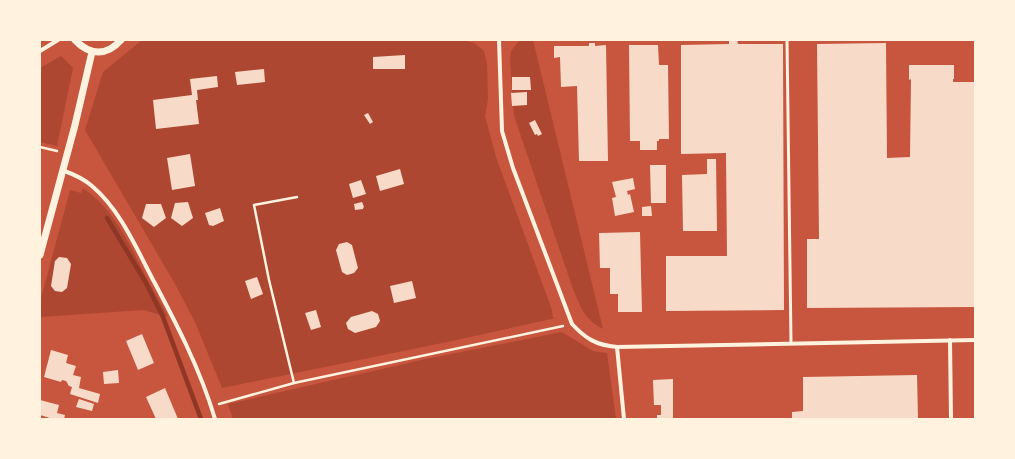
<svg xmlns="http://www.w3.org/2000/svg" width="1015" height="459" font-family="Raleway,sans-serif">
<style>
.green{fill:#ae4732}
.lines{fill:none;stroke-linecap:round;stroke-linejoin:round}
.stream{stroke:#8f3625;stroke-width:4.5}
.building{fill:#f7dbc8}
.path{stroke:#fff3e0;stroke-width:2.5}
.service{stroke:#fff3e0;stroke-width:3}
.minor{stroke:#fff3e0;stroke-width:4}
.tertiary{stroke:#fff3e0;stroke-width:7}
</style>
<rect width="100%" height="100%" fill="#c8553d"/>
<g class="green">
<path d="M142 40H463L474 43 484 51 487 64 488 99 485 116 496 157 552 310 553 318H556L452 341 222 388 195 322 175 284 85 130 103 72Z"/>
<path d="M533 40 603 329C584 319 581 308 573 289L514 116 510 60 511 51 519 41Z"/>
<path d="M61 56 73 68 57 146 40 142V68Z"/>
<path d="M83 188C113 209 127 239 143 271 151 286 160 302 168 317L143 310 40 317V302L70 190 81 193Z"/>
<path d="M562 332 593 351 607 353 616 419H233L228 404 426 359Z"/>
</g>
<g class="lines">
<path class="stream" d="M107 218 146 283 163 317 201 419"/>
</g>
<g class="building">
<path d="M729 40H737L738 44H783L784 310 666 311V256H727L726 153 681 154V45L729 44Z"/>
<path d="M589 43H595V46L606 45 608 161H579L577 86 561 87 560 57 554 58V46H589Z"/>
<path d="M886 43 887 158 910 157 911 79 909 80V65H954V79H953V82H975V307L807 308V239H819L817 44Z"/>
<path d="M629 45H658L659 65H668L669 139H659V141H657V150H640V141H630Z"/>
<path d="M405 55V69H373V57Z"/>
<path d="M264 69 265 82 237 85 235 72Z"/>
<path d="M217 76 218 87 197 90 198 100H196L199 124 156 129 153 100 192 95 190 79Z"/>
<path d="M512 77H530L531 90H512Z"/>
<path d="M527 92V105L512 106 511 93Z"/>
<path d="M368 113 373 122 370 124 364 115Z"/>
<path d="M535 120 542 134 538 136 537 134 535 135 529 123Z"/>
<path d="M190 154 195 186 172 190 167 158Z"/>
<path d="M707 159H716L717 231H683L682 175 707 174Z"/>
<path d="M650 165H666V203H651Z"/>
<path d="M400 169 404 184 380 191 376 176Z"/>
<path d="M633 178 635 189 627 191 628 195 630 194 634 212 615 216 612 198 616 197 612 182Z"/>
<path d="M361 180 366 194 353 198 349 184Z"/>
<path d="M188 202 193 218 182 226 171 218 175 203Z"/>
<path d="M362 202 364 207 363 208V209L355 210 354 204Z"/>
<path d="M146 204H161L166 218 154 227 142 218Z"/>
<path d="M651 206 652 216H642V207Z"/>
<path d="M220 208 224 221 213 226 209 225 205 213Z"/>
<path d="M640 232 642 312H618V294H610V268H600L599 233Z"/>
<path d="M347 242 352 245 358 268 354 273 347 275 342 272 336 250 339 244Z"/>
<path d="M59 257 67 258 71 264 67 288 62 292 55 291 51 286 55 261Z"/>
<path d="M257 277 263 294 251 299 245 281Z"/>
<path d="M412 281 416 298 394 303 390 286Z"/>
<path d="M316 310 321 327 311 330 305 313Z"/>
<path d="M372 311 378 314 380 321 376 327 355 333 348 329 346 323 351 317Z"/>
<path d="M142 334 154 363 138 370 126 341Z"/>
<path d="M51 350 68 355 66 363 76 366 73 375 81 377 79 388 100 394 98 403 70 394 72 387 69 386 66 381 62 380 61 382 44 377Z"/>
<path d="M118 370 119 383 104 384 103 372Z"/>
<path d="M917 375 918 419H792V412L803 411V377Z"/>
<path d="M673 379V419H657V415H661V405H654L653 380Z"/>
<path d="M165 388 178 419H156L146 397Z"/>
<path d="M79 399 94 404 92 411 76 407Z"/>
<path d="M40 400 59 405 57 413 65 415 64 419H53L40 415Z"/>
</g>
<g class="lines">
<g class="path">
<path d="M40 147 57 151"/>
<path d="M294 383 269 280 254 205 297 197"/>
<path d="M219 404 294 383 563 326"/>
</g>
<path class="service" d="M787 40 791 343"/>
<g class="minor">
<path d="M499 40 502 131 513 168 572 324C586 339 596 345 617 347L975 340"/>
<path d="M40 51 58 40"/>
<path d="M62 170C73 174 83 178 92 186 119 209 134 243 150 274 175 321 200 368 215 419"/>
<path d="M950 340 951 419"/>
<path d="M617 347 624 419"/>
</g>
<g class="tertiary">
<path d="M75 40C90 56 107 56 121 40"/>
<path d="M40 255 75 125 92 52"/>
</g>
</g>
<rect width="1015" height="459" fill="none" stroke="#fff3e0" stroke-width="82"/>
</svg>
